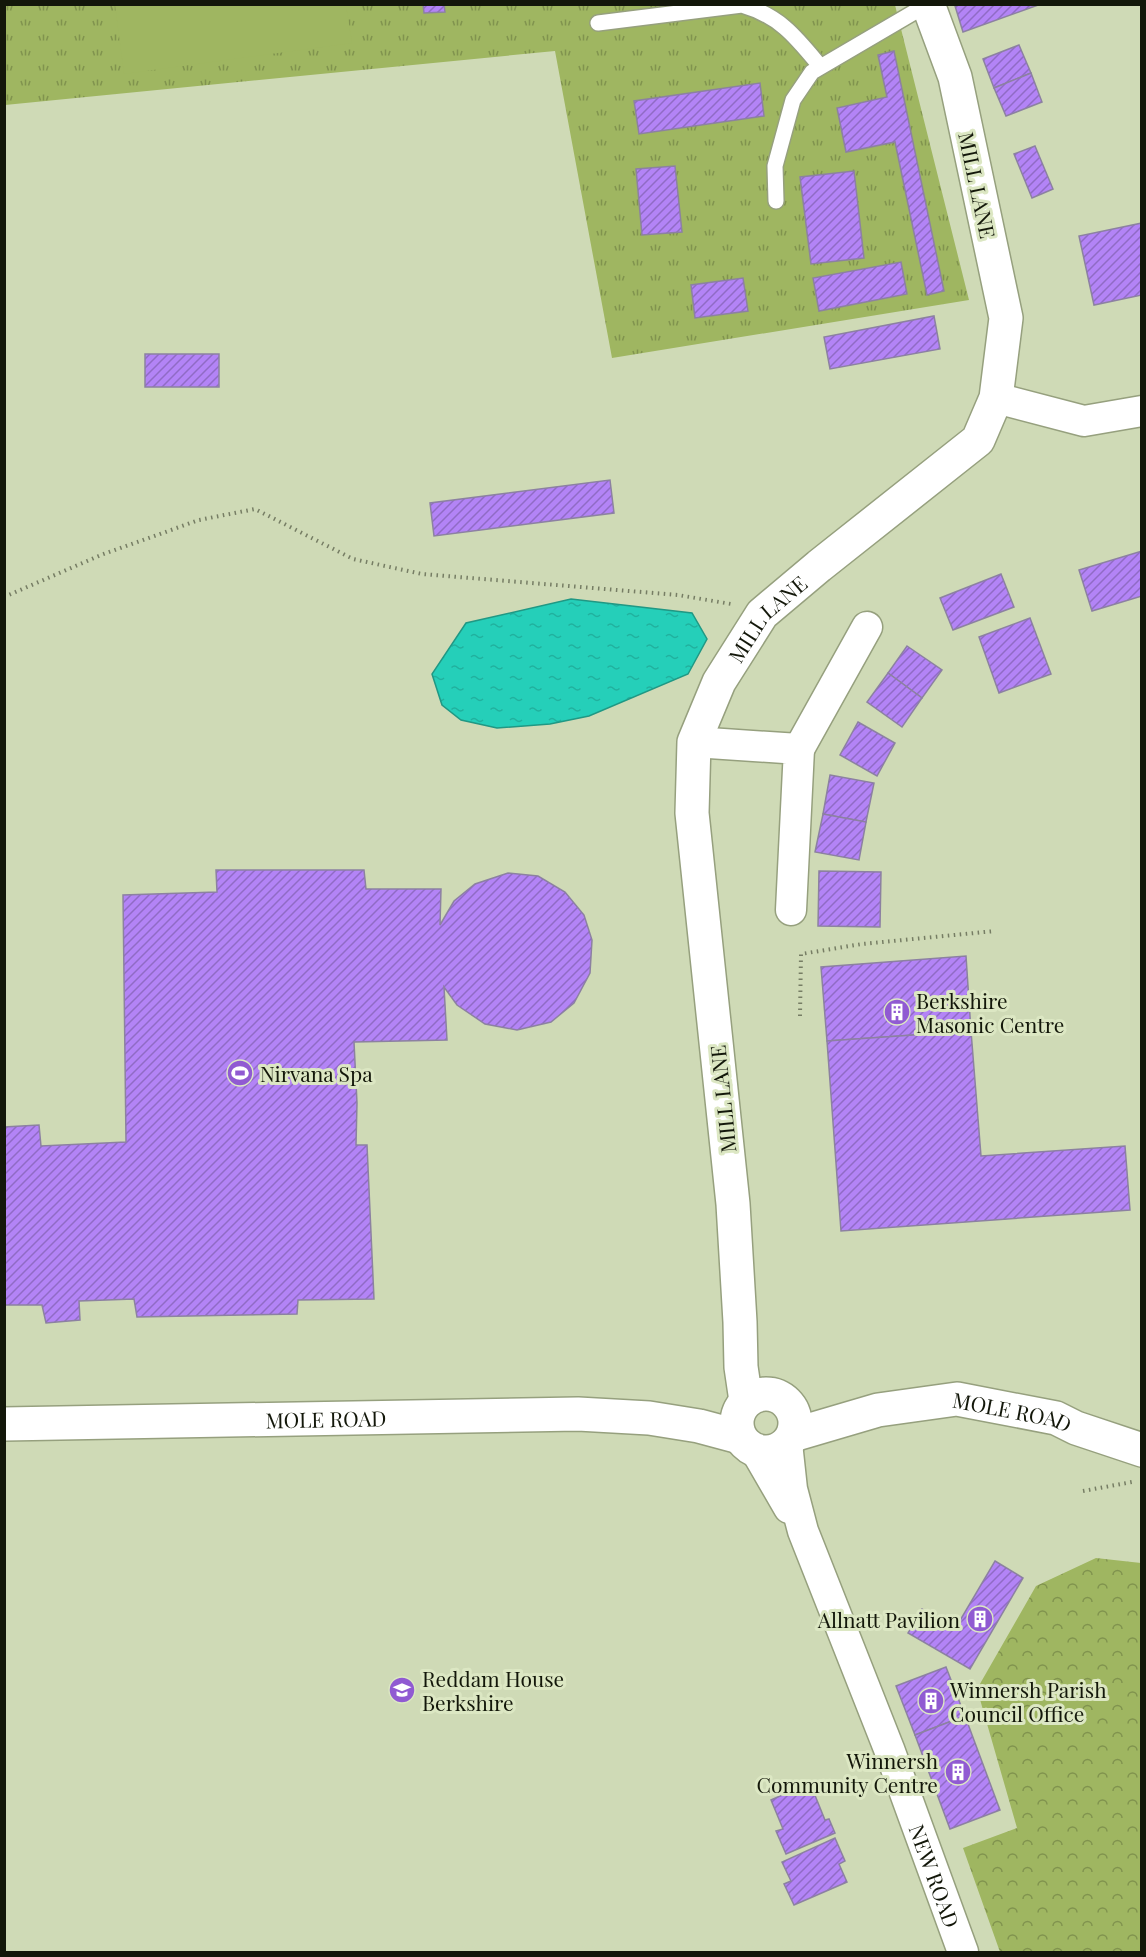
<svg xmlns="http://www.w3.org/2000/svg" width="1146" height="1957" font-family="'Playfair Display',serif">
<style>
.grass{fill:url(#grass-tufts)}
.park{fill:url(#park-crowns)}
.pitch{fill:#9fb661}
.water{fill:url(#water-ripples);stroke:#209884;stroke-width:1.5}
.building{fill:url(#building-hatch);stroke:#8c81a1;stroke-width:1.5}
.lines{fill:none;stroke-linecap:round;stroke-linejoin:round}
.service-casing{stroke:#96a07e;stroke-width:18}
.minor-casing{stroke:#96a07e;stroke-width:33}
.tertiary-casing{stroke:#96a07e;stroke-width:36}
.secondary-casing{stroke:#96a07e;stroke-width:36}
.path{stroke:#767d64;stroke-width:4;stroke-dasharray:1.5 4.5;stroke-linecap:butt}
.service{stroke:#fff;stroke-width:15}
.minor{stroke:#fff;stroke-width:30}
.tertiary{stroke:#fff;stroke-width:33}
.secondary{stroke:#fff;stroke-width:33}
.labels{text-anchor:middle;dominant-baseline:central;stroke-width:6;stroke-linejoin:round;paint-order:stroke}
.street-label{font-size:21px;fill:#13170a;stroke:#dce7c3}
.poi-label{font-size:21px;fill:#13170a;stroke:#dce7c3;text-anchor:start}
</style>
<defs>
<pattern id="grass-tufts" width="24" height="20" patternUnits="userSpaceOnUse" patternTransform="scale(1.5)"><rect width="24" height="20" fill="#9fb661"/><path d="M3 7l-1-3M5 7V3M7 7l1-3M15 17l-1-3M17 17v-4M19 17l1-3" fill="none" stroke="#80934e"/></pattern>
<pattern id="park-crowns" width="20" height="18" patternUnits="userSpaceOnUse" patternTransform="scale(1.5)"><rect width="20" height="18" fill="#9fb661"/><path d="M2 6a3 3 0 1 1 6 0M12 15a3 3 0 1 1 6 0" fill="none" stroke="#80934e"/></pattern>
<pattern id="water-ripples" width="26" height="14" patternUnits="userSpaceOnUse" patternTransform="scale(1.5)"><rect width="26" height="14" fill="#25cfb9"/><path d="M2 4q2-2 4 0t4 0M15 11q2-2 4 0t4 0" fill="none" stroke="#20b19e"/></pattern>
<pattern id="building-hatch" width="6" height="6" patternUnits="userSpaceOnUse" patternTransform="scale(1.5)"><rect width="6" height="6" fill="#b384f6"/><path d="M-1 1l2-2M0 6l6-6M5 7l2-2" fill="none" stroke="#906bc5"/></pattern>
</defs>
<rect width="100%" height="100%" fill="#cfdab6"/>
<path class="grass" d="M5 5H895L969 300 612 358 555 51 5 105Z"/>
<path class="park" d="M1096 1558 1141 1563V1952H1000L963 1848 1017 1828 977 1689 1036 1586Z"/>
<path class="pitch" d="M115 5H346L352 43 124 74Z"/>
<path class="water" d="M571 599 692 613 707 639 688 674 589 716 550 724 497 728 461 720 442 705 432 674 466 623Z"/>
<g class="building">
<path d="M423 4H444L445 12 424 13Z"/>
<path d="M959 4H1041L963 32 955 6Z"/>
<path d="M1019 45 1031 73 994 88 983 59Z"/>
<path d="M894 51 944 291 927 295 895 142 846 152 837 108 887 97 878 55Z"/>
<path d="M1031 73 1042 102 1006 116 994 88Z"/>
<path d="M760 83 764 116 639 134 634 101Z"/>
<path d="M1035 146 1053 189 1032 198 1014 154Z"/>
<path d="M675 166 682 232 642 235 636 169Z"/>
<path d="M854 171 864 258 811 264 800 177Z"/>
<path d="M1142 223V295L1094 305 1079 236Z"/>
<path d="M901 262 907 294 819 311 813 278Z"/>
<path d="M743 278 748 311 695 318 691 285Z"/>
<path d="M934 316 940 349 830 369 824 337Z"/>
<rect x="145" y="354" width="74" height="33"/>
<path d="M610 480 614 513 434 536 430 503Z"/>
<path d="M1142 551V596L1092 611 1079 570Z"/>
<path d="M1001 574 1014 607 953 630 940 598Z"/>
<path d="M1030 618 1051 674 999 693 979 637Z"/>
<path d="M907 646 942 670 922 698 888 673Z"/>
<path d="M888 673 922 698 902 727 867 702Z"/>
<path d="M858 722 895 743 877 776 840 755Z"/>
<path d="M830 775 874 783 866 822 823 814Z"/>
<path d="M823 814 866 822 859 860 815 852Z"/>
<path d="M216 870H364L366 889H441L440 925 454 901 475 884 508 873 538 876 565 892 584 915 592 940 590 973 574 1003 551 1022 517 1030 485 1024 457 1005 444 987 447 1040 354 1042 357 1103 356 1145H367L374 1299 298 1300 297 1314 137 1317 134 1299 79 1301 80 1320 46 1323 42 1305H4V1127L39 1125 41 1146 126 1142 123 895 217 892Z"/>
<path d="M819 871 881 872 880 927 818 926Z"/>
<path d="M966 956 971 1031 827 1041 821 967Z"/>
<path d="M971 1031 981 1156 1125 1146 1130 1210 841 1231 827 1041Z"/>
<path d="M995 1561 1023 1578 970 1669 908 1633 922 1609 955 1629Z"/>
<path d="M946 1667 965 1716 915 1735 896 1686Z"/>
<path d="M965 1716 1000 1810 950 1829 915 1735Z"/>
<path d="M810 1783 825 1820 829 1819 835 1833 786 1854 776 1831 783 1829 771 1800Z"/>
<path d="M835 1838 845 1861 839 1864 847 1882 794 1905 784 1884 791 1881 782 1862Z"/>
</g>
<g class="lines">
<defs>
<g id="service">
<path d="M598 23 742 5C780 16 796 37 820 66"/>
<path d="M776 201 775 166 793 100 812 72 928 4"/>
</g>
<g id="minor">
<path d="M996 398 1084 421 1142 411"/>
<path d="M694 742 799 749 791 910"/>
<path d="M799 749 867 627"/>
<path id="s1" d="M787 1443 792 1489 803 1531 889 1749 963 1952"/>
<path d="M756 1451 789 1508"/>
</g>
<g id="tertiary">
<path id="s2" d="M746 1401 741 1367 740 1322 733 1204 692 813 694 742 719 682 762 614 819 566 978 440 996 398 1006 318 955 77 928 4"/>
</g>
<g id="secondary">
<circle cx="766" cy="1423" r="29"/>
<path id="s3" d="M4 1424 578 1414 649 1418 699 1426 740 1437"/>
<path id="s4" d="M793 1435 878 1410 957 1399 1056 1418 1076 1428 1142 1450"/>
</g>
</defs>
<use href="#service" class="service-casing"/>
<use href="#minor" class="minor-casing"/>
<use href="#tertiary" class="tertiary-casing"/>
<use href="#secondary" class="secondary-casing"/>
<g class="path">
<path d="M4 597 101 555 199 520 255 509 353 559 422 574 678 595 731 604"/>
<path d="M800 1016 801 954 862 944 995 931"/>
<path d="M1083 1491 1132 1482"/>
</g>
<use href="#service" class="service"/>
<use href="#minor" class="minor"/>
<use href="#tertiary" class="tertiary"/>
<use href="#secondary" class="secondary"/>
</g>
<defs>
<symbol id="building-disc" viewBox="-11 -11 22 22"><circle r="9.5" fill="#905ad2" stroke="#dce7c3"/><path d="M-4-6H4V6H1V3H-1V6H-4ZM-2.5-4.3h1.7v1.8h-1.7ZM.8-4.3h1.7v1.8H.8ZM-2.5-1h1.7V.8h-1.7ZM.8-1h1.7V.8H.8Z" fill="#fff"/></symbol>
<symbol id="stadium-disc" viewBox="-11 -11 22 22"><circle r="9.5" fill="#905ad2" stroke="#dce7c3"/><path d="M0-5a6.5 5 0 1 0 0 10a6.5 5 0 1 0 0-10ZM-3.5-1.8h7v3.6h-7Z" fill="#fff"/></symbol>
<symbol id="school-disc" viewBox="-11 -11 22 22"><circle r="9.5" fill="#905ad2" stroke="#dce7c3"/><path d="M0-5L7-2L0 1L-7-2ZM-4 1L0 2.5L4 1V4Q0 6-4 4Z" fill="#fff"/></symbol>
</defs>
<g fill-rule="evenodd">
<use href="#building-disc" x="882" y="997" width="30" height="30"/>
<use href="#stadium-disc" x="225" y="1058" width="30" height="30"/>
<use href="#building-disc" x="965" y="1604" width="30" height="30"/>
<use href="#school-disc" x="387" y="1675" width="30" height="30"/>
<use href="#building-disc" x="916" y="1686" width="30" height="30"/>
<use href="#building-disc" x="943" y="1757" width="30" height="30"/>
</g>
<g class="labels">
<g class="street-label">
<text transform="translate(978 185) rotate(78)">MILL LANE</text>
<text stroke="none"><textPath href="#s2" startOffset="807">MILL LANE</textPath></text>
<text transform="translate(722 1099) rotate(-96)">MILL LANE</text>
<text stroke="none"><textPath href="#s4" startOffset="225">MOLE ROAD</textPath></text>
<text stroke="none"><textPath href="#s3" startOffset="322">MOLE ROAD</textPath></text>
<text stroke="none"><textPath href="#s1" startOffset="459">NEW ROAD</textPath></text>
</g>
<g class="poi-label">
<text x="916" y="1000">Berkshire<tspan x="916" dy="24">Masonic Centre</tspan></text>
<text x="260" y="1073">Nirvana Spa</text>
<text x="960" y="1619" text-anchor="end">Allnatt Pavilion</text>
<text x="422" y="1678">Reddam House<tspan x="422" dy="24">Berkshire</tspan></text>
<text x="950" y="1689">Winnersh Parish<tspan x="950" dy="24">Council Office</tspan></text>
<text x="938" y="1760" text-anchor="end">Winnersh<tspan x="938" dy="24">Community Centre</tspan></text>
</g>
</g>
<rect width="1146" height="1957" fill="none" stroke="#13170a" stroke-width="12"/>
</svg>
